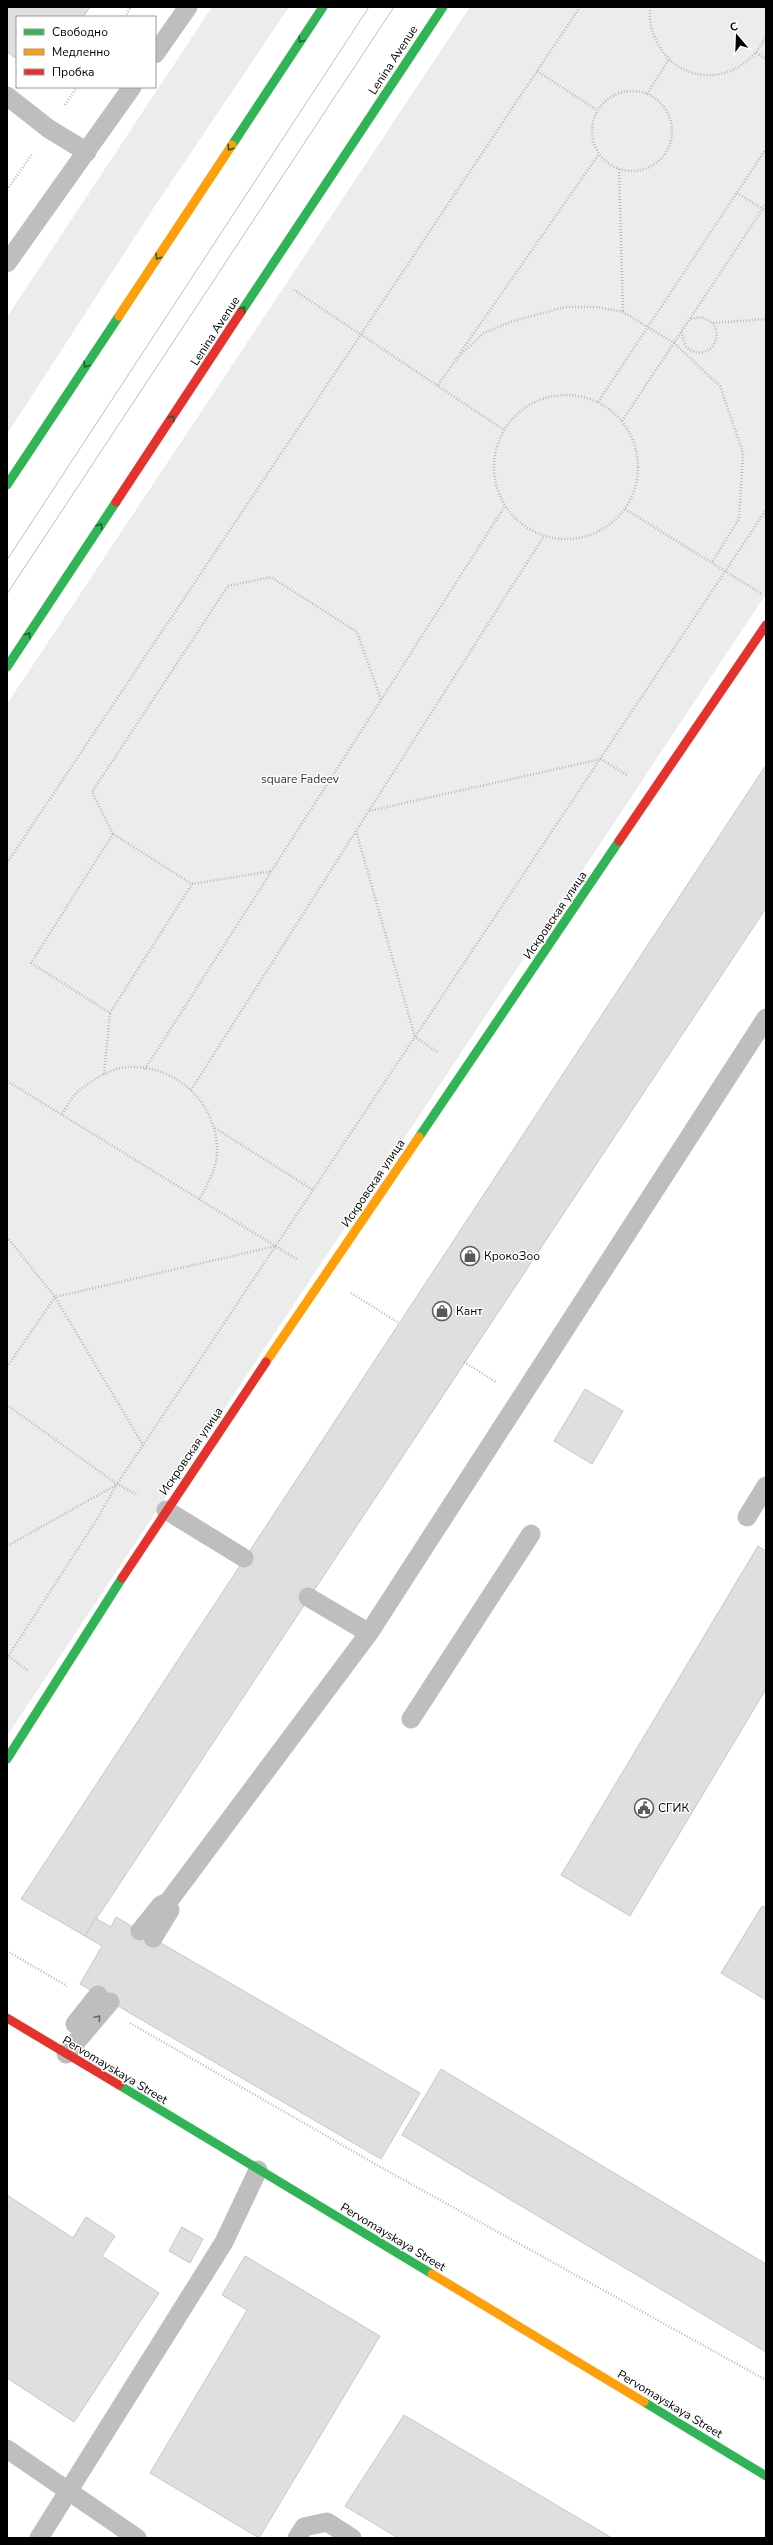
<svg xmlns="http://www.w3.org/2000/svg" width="773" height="2545" font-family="'Nunito Sans',sans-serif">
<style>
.green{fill:#ececec}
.building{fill:#dfdfdf;stroke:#c7c7c7}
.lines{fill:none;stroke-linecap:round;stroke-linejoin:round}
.path{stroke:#b9b9b9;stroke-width:2.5;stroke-dasharray:1 2;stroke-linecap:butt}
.lane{stroke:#bebebe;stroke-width:19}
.fast{stroke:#30b455;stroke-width:9}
.slow{stroke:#ff9f0a;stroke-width:9}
.jam{stroke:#e5322d;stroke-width:9}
.tram{stroke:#bebebe;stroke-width:1}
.oneway{stroke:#1a632f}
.oneway2{stroke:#686868}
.labels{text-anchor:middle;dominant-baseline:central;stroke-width:3;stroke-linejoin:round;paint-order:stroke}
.street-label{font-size:12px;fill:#000;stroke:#fff}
.park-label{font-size:12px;fill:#333;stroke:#fff}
.poi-label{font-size:12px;fill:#000;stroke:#fff;text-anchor:start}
</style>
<rect width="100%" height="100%" fill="#fff"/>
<g class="green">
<path d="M212 7H289L155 206 7 434V317Z"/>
<path d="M470 7H766V594L7 1736V704Z"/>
</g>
<g class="building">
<path d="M7 7H90L83 17H17V59L7 52Z"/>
<path d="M766 765V908L85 1936 21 1899Z"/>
<path d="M585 1389 623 1411 592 1464 554 1441Z"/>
<path d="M758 1546 766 1551V1689L630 1916 561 1875Z"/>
<path d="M762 1906 766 1908V2000L721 1973Z"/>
<path d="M116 1917 420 2093 381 2159 80 1984 102 1946 85 1936 95 1918 111 1927Z"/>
<path d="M441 2069 766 2264V2352L402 2135Z"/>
<path d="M7 2195 73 2238 86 2217 115 2236 102 2256 159 2293 74 2422 7 2378Z"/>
<path d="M182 2227 203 2239 190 2263 169 2251Z"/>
<path d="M245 2256 380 2336 259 2538 150 2473 247 2310 222 2295Z"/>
<path d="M404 2415 612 2538H398L345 2506Z"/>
</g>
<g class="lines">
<g class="path">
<path d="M651 7C648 17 651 30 656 40 680 91 744 84 766 36"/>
<path d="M125 17 131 7"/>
<path d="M756 53 766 59"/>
<path d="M537 71 597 110"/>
<circle cx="632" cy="131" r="40"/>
<path d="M647 94 669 59"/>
<path d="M65 105 77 87"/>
<path d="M619 169 623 312"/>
<path d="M7 190 32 154"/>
<path d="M737 193 766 211"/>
<path d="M294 290 504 430"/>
<path d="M713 323 766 319"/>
<path d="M681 332 686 347C704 362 725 343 713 323L702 317 690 319"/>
<path d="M460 353 599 154"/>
<path d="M457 358 484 333 513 321 565 307H597L623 312 674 343 720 386 743 453 739 519 712 562"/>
<path d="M438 385 458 357"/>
<circle cx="566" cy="467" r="72"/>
<path d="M598 402 766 149"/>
<path d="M622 421 766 204"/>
<path d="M625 509 762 594"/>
<path d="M369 811 601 759 627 775"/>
<path d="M356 831 415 1037 439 1053"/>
<path d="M113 834 92 792 228 586 271 577 357 632 381 700"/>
<path d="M113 834 192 884 110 1013 31 963Z"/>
<path d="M7 863 580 7"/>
<path d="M192 884 272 871"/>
<path d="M145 1069 505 506"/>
<path d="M104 1074 110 1013"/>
<path d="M7 1081 298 1260"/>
<path d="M191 1090 544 536"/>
<path d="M62 1114C67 1106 73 1095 80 1090 94 1079 111 1068 129 1067 177 1065 218 1104 217 1152 217 1169 207 1185 199 1200"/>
<path d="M215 1128 313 1190"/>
<path d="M7 1237 55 1297 143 1445"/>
<path d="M351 1293 399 1323"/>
<path d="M464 1362 496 1382"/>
<path d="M7 1367 55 1297 276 1246"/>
<path d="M7 1405 117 1484 138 1495"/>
<path d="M7 1546 116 1485"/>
<path d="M7 1655 28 1671"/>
<path d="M7 1658 96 1521 117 1484 766 510"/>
<path d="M7 1951 67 1986"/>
<path d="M130 2023 382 2168 766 2380"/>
</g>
<g class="lane">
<path d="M155 54 188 7"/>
<path d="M7 96 49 129 87 152"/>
<path d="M7 263 132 87"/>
<path d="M166 1510 244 1558"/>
<path d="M747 1517 766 1486"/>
<path d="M308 1597 369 1633"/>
<path d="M411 1719 531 1534"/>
<path d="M140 1931 161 1905 168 1902 369 1633 766 1018"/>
<path d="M153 1938 170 1910 169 1907"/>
<path d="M75 2024 98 1995"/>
<path d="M66 2054 110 2002"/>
<path d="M7 2449 137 2538"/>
<path d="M39 2538 224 2242 258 2170"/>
<path d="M297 2538 304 2527 327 2522 352 2538"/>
</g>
<g class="fast">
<path d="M232 145 323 7"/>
<path d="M241 312 443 7"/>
<path d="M7 485 119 316"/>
<path d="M7 667 116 502"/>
<path d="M419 1137 619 841"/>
<path d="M7 1759 122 1578"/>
<path d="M119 2085 432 2274"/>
<path d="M644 2402 766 2476"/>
</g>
<g class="slow">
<path d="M119 316 232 145"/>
<path d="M266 1362 419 1137"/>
<path d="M432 2274 644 2402"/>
</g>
<g class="jam">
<path d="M116 502 241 312"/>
<path d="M619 841 766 625"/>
<path d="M122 1578 266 1362"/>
<path d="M7 2018 119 2085"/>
</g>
<g class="tram">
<path d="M7 560 369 7"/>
<path d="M7 594 394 7"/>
</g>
</g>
<defs><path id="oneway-chevron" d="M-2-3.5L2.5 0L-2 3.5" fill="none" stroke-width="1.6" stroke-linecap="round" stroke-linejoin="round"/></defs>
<g class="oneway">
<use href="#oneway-chevron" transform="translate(301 40) rotate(123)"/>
<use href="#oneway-chevron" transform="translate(230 148) rotate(123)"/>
<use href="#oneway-chevron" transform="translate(158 257) rotate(123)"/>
<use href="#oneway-chevron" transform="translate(243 309) rotate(-57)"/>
<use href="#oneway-chevron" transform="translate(86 365) rotate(123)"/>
<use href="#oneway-chevron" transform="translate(172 418) rotate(-57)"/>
<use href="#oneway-chevron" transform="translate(100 526) rotate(-57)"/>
<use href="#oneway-chevron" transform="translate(28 635) rotate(-57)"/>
</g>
<use class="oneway2" href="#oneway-chevron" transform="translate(98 2018) rotate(-49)"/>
<defs>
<symbol id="shop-ring" viewBox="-11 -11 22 22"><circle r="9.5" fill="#fff" stroke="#595959" stroke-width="1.5"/><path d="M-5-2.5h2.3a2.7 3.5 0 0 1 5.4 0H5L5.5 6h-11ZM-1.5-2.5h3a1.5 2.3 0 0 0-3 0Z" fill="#595959"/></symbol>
<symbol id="civic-ring" viewBox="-11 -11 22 22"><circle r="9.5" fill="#fff" stroke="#595959" stroke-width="1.5"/><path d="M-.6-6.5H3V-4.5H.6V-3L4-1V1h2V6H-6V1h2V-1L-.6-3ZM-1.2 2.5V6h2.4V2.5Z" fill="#595959"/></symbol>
</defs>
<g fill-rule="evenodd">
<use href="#shop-ring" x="459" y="1245" width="22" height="22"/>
<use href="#shop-ring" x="431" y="1300" width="22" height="22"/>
<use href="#civic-ring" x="633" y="1797" width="22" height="22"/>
</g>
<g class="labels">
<g class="street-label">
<text transform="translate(393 60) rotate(-57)">Lenina Avenue</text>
<text transform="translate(215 331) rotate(-57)">Lenina Avenue</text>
<text transform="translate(555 915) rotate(-56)">Искровская улица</text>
<text transform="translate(373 1183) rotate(-56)">Искровская улица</text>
<text transform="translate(191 1451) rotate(-56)">Искровская улица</text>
<text transform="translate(115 2070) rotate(31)">Pervomayskaya Street</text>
<text transform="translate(393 2237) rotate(31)">Pervomayskaya Street</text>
<text transform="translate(670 2404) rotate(31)">Pervomayskaya Street</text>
</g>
<g class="park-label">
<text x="300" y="779">square Fadeev</text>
</g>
<g class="poi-label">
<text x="484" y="1256">КрокоЗоо</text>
<text x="456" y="1311">Кант</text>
<text x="658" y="1808">СГИК</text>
</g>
</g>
<rect width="773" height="2545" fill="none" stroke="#000000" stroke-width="16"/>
<rect x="16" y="16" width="140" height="72" fill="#ffffff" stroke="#999999"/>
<rect x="24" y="29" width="20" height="6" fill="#30b455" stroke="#999999"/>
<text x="52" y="36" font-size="12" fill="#000000">Свободно</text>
<rect x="24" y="49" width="20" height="6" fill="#ff9f0a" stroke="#999999"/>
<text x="52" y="56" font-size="12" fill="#000000">Медленно</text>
<rect x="24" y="69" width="20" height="6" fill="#e5322d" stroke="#999999"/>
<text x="52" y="76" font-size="12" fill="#000000">Пробка</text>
<g transform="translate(737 36) rotate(341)" stroke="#ffffff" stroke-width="3" paint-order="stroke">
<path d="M0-3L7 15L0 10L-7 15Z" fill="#000000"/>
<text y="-6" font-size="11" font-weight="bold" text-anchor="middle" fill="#000000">С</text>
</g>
</svg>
